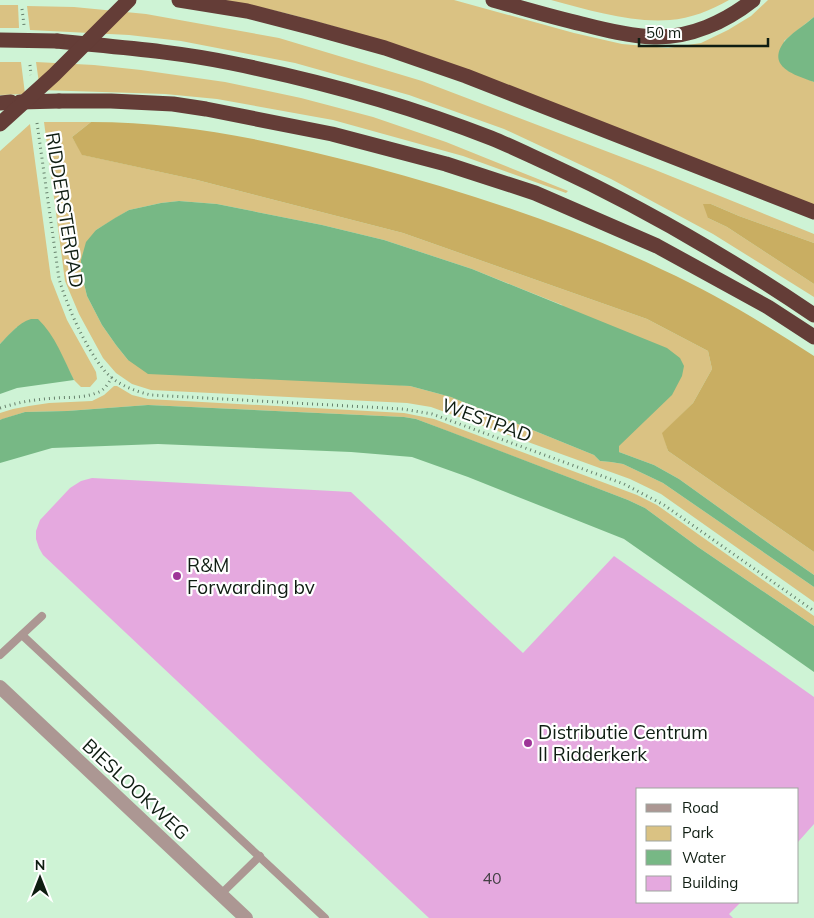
<svg xmlns="http://www.w3.org/2000/svg" width="814" height="918" font-family="Mulish,sans-serif">
<style>
.green{fill:#dac283}
.forest{fill:#c9ae62}
.water{fill:#77b885}
.building{fill:#e5a9df}
.lines{fill:none;stroke-linecap:round;stroke-linejoin:round}
.path{stroke:#67806c;stroke-width:3;stroke-dasharray:1 4;stroke-linecap:butt}
.service{stroke:#ac9793;stroke-width:8}
.minor{stroke:#ac9793;stroke-width:14}
.motorway{stroke:#643d37;stroke-width:15}
.motorway-bridge{stroke:#643d37;stroke-width:15}
.poi-dot{fill:#9e3598;stroke:#fff;stroke-width:2}
.labels{text-anchor:middle;dominant-baseline:central;stroke-width:4.5;stroke-linejoin:round;paint-order:stroke}
.number-label{font-size:16px;fill:#444045}
.street-label{font-size:19px;fill:#0f1d12;stroke:#fff}
.poi-label{font-size:19px;fill:#0f1d12;stroke:#fff;text-anchor:start}
</style>
<rect width="100%" height="100%" fill="#cef3d5"/>
<g class="green">
<path d="M223 0H454L574 33 622 44 668 48 701 43 728 30 751 16 768 0H814V17L784 41 787 70 814 82V206L394 45C338 27 282 10 223 0Z"/>
<path d="M551 0H729C711 10 690 19 670 20 630 23 589 10 551 0Z"/>
<path d="M0 5H18L19 28H0Z"/>
<path d="M27 6 74 7 146 14 279 38 422 81 653 169 814 234V243L739 216 711 204 708 218 727 227 814 284V297L713 234 611 179 504 129 409 95 295 63 181 41 129 35 30 30Z"/>
<path d="M0 62H21L25 94 0 95Z"/>
<path d="M36 62 94 65 141 70 225 82 301 98 373 117 446 142 568 191 566 193 463 156 333 120 217 99 165 94 40 90Z"/>
<path d="M44 122H91L72 137 83 155 197 180 403 233 647 319 708 351 712 369 693 403 663 433 668 451 814 552V575L771 545 679 479 654 465 619 452V446L562 305 472 269 384 240 322 225 217 204 179 201 161 203 129 210 96 230 81 260V271L87 296 102 325 116 345 128 360 410 386 451 397 594 455 600 461 611 462 623 464 663 483 814 587V602L661 494 630 479 431 407 407 403 151 390 132 384 116 373 103 358 79 314 65 281Z"/>
<path d="M30 124 51 279 67 320 96 372 97 379 90 387H81L74 380 54 341 17 327 0 344V151Z"/>
<path d="M114 386H117L132 395 148 399 404 413 434 419 637 495 657 505 814 616V626L698 547 645 508 628 500 416 419 404 417 148 405 67 411 25 412 0 420V413L13 409 29 406 49 403 92 401 104 395Z"/>
</g>
<g class="forest">
<path d="M91 122C187 122 277 142 369 166 469 193 569 225 663 270 716 294 766 325 814 356V552L668 451 662 433 693 403 712 369 708 351 647 319 403 233 197 180 82 155 72 137Z"/>
<path d="M703 204H711L739 216 814 243V284L727 227 708 218Z"/>
</g>
<g class="water">
<path d="M814 17V82C795 75 766 67 784 42 789 35 806 24 814 17Z"/>
<path d="M179 201 217 204 322 225 384 240 472 269 667 348 680 358 684 366 682 376 672 395 619 446V452L654 465 679 479 771 545 814 575V587L663 483 623 464 611 462 600 461 594 455 451 397 410 386 148 374 128 360 116 345 102 325 87 296 81 271V260L86 242 96 230 115 218 129 210 161 203Z"/>
<path d="M31 319H38C55 335 64 360 74 380L17 388 0 394V344C9 335 18 323 31 319Z"/>
<path d="M148 405 404 417 416 419 448 431 628 500 645 508 698 547 814 626V672L624 539 468 477 412 457 351 452 158 444 52 448 0 463V420L2 419 25 412 67 411Z"/>
</g>
<path class="building" d="M92 478 351 492 523 653 614 556 814 697V824L798 842V789H638V902H741L729 914 733 918H429L43 555 39 548 36 539V531L40 520 70 488 81 481Z"/>
<g class="lines">
<g class="path">
<path d="M22 9 24 25"/>
<path d="M30 65 31 75"/>
<path d="M37 123 59 279C68 308 85 347 104 370 115 384 134 391 151 395L403 409 432 414 624 484 664 505 814 611"/>
<path d="M0 408C19 402 37 399 57 398 70 397 84 398 96 393 104 391 108 384 112 377"/>
</g>
<g class="service">
<path d="M22 635 325 918"/>
<path d="M0 655 42 616"/>
<path d="M221 894 260 856"/>
</g>
<path class="minor" d="M0 687 246 918"/>
<g class="motorway">
<path d="M179 0 247 11 313 28 385 48 466 76 814 212"/>
<path d="M493 0C522 8 552 17 582 24 605 30 629 36 654 37 690 38 725 22 753 0"/>
<path d="M57 41C115 47 174 51 231 63 320 81 407 105 491 138 511 146 531 156 551 165 642 207 731 259 814 315"/>
<path d="M59 101H111L173 104 206 109 332 134 446 164 535 193 657 246 768 307 814 337"/>
<path d="M0 103 11 102"/>
</g>
<g class="motorway-bridge">
<path d="M0 40 57 41"/>
<path d="M20 102 59 101"/>
<path d="M0 124 54 75 129 0"/>
</g>
</g>
<g class="poi-dot">
<circle cx="177" cy="576" r="5"/>
<circle cx="528" cy="743" r="5"/>
</g>
<g class="labels">
<g class="number-label">
<text x="492" y="878">40</text>
</g>
<g class="street-label">
<text transform="translate(65 210) rotate(81)">RIDDERSTERPAD</text>
<text transform="translate(487 420) rotate(20)">WESTPAD</text>
<text transform="translate(136 789) rotate(43)">BIESLOOKWEG</text>
</g>
<g class="poi-label">
<text x="187" y="565">R&amp;M<tspan x="187" dy="22">Forwarding bv</tspan></text>
<text x="538" y="732">Distributie Centrum<tspan x="538" dy="22">II Ridderkerk</tspan></text>
</g>
</g>
<rect x="636" y="788" width="162" height="115" fill="#ffffff" stroke="#9fa5a0"/>
<rect x="646" y="804" width="25" height="8" fill="#ac9793" stroke="#9fa5a0"/>
<text x="682" y="813" font-size="15" fill="#0f1d12">Road</text>
<rect x="646" y="826" width="25" height="15" fill="#dac283" stroke="#9fa5a0"/>
<text x="682" y="838" font-size="15" fill="#0f1d12">Park</text>
<rect x="646" y="850" width="25" height="15" fill="#77b885" stroke="#9fa5a0"/>
<text x="682" y="863" font-size="15" fill="#0f1d12">Water</text>
<rect x="646" y="876" width="25" height="15" fill="#e5a9df" stroke="#9fa5a0"/>
<text x="682" y="888" font-size="15" fill="#0f1d12">Building</text>
<g transform="translate(40 878)" stroke="#ffffff" stroke-width="4" paint-order="stroke">
<path d="M0-4L9 19L0 12L-9 19Z" fill="#0f1d12"/>
<text y="-8" font-size="14" font-weight="bold" text-anchor="middle" fill="#0f1d12">N</text>
</g>
<path d="M639 38v8h129v-8" fill="none" stroke="#0f1d12" stroke-width="2.5"/>
<text x="646" y="38" font-size="15" fill="#0f1d12" stroke="#ffffff" stroke-width="4" paint-order="stroke">50 m</text>
</svg>
